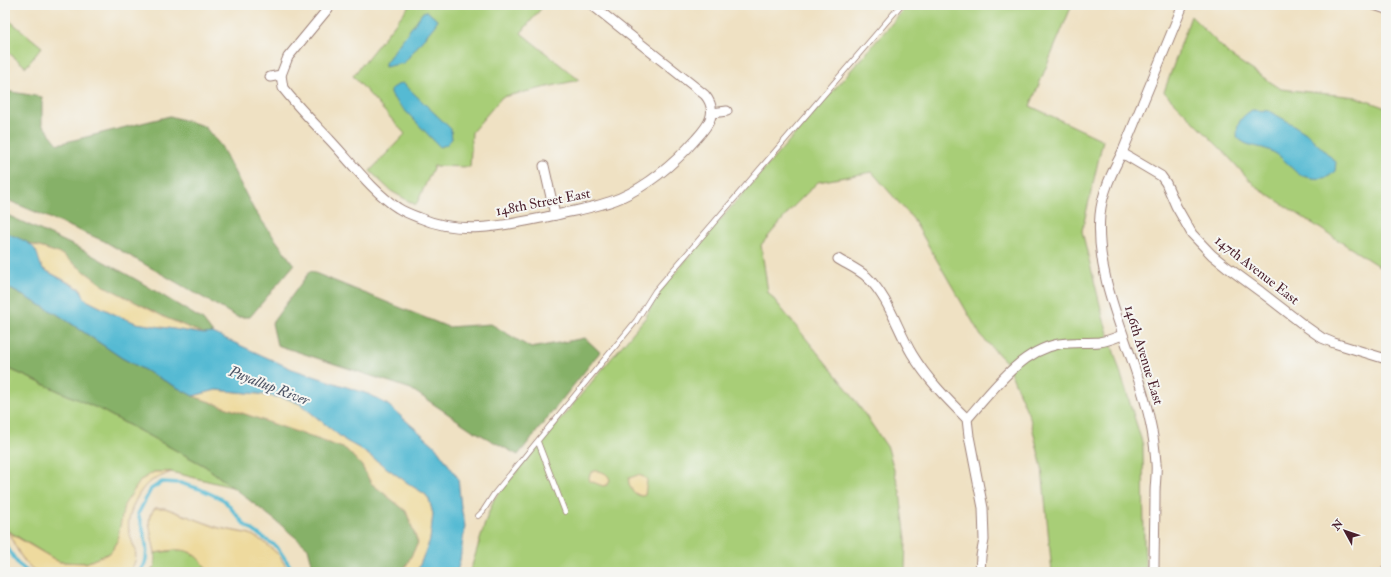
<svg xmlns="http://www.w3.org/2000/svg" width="1391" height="577" font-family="'IM FELL Double Pica',serif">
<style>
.green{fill:#a8ce77;stroke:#797651}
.forest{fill:#86b168;stroke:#68684a}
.sand{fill:#eeda9e;stroke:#9c7c64}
.water{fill:#55bad3;stroke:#506c7f}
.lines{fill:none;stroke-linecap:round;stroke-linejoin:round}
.stream{stroke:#55bad3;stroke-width:3.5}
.lane-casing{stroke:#9c8077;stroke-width:6}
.street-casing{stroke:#9c8077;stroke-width:11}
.lane{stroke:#fff;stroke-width:4.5}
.street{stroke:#fff;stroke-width:9}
.labels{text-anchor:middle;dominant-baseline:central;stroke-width:4;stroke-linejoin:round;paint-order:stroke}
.street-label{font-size:14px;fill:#4a1f2b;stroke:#f6f6f2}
.water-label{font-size:15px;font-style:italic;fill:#4e5566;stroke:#f6f6f2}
</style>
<rect width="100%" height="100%" fill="#f6f6f2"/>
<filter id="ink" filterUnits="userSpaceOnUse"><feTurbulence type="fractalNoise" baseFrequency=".025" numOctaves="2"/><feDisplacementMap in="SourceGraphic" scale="8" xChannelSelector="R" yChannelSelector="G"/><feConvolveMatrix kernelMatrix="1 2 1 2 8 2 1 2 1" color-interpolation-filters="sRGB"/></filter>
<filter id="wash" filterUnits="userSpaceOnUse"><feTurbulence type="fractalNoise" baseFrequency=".012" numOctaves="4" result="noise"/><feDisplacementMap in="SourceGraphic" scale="16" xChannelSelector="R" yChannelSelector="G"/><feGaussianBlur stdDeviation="0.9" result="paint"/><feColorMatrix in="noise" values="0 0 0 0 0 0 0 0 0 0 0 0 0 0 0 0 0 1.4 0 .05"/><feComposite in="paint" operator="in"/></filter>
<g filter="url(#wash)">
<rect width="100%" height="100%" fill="#efe1c3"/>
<g class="green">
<path d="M410 5H544L521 33 579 80 502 97 472 132 470 167 434 166 416 205 391 191 370 171 405 134 353 76Z"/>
<path d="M908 5H1072L1030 106 1103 140 1082 231 1103 317 1143 445 1144 543 1146 572H1052L1042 468 1030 418 1006 362 981 336 913 219 872 172 818 182 793 207 761 245 768 292 848 390 888 448 900 492 906 539 905 572H470L486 520 494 499 646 317 658 293 733 205Z"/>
<path d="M1191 16 1231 56 1281 89 1356 97 1386 108V271L1256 187 1222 150 1164 92Z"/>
<path d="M5 17 42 47 26 67 5 50Z"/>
<path d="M5 367 99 409 205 466 232 487 171 472H154L141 480 121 525 117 543 110 553 86 563 59 562 5 529Z"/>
<path d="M184 549 198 557 209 572H150L155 566V553Z"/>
</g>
<g class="forest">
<path d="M6 91 42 97V124L58 144 170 116 204 126 221 146 254 210 294 265 250 317H237L104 241 5 199V93Z"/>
<path d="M5 214 81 249 137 280 203 320 213 333 204 334 166 318 104 286 61 254 30 244 5 232Z"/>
<path d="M310 271 448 327 491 324 531 348 585 338 600 352 518 455 472 430 411 389 277 345 272 323Z"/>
<path d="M5 286 57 314 122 358 193 396 346 449 362 466 371 483 406 511 418 543 403 572H314L308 548 275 520 205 466 99 409 5 367Z"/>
</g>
<g class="sand">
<path d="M30 244 61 254 104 286 166 318 204 334 136 323 114 314 88 301 84 297 81 289 43 269C38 261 37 252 30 244Z"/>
<path d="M216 390 259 394 288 399 300 404 346 441 359 448 412 486 425 494 429 499 433 514 430 540 417 572H403L418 543 406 511 371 483 362 466 346 449 193 396Z"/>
<path d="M594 471C601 471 609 473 610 481L607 485 603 486 590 481C588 476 590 473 594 471Z"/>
<path d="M154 472H171C164 475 157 478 151 481 138 489 126 517 129 531 133 549 142 555 129 572H37C22 563 16 547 8 532L59 562 86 563 110 553 117 543 124 505 141 480Z"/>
<path d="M638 475 644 477 647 480 645 495 642 496C634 495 627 486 629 478Z"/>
<path d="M155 508H165L219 528 250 534 264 542 279 555 289 572H209C191 546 184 548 155 553L149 523 150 515Z"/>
</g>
<g class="water">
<path d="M427 11 437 20 435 25 404 63 385 67V63L423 12Z"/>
<path d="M403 83 451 129 452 139 446 145 440 147 394 99 391 93V89L399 84Z"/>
<path d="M1252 110 1269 111 1287 121 1306 133 1336 162 1335 171C1333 173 1330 176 1327 177 1320 180 1303 178 1297 173 1288 165 1282 156 1271 151 1259 145 1247 148 1237 137 1237 122 1240 118 1252 110Z"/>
<path d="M5 232C14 237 31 241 36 251 39 257 39 263 43 269L81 290 84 297 88 301 114 314 136 323 204 334 213 333 292 369 368 394 388 405 435 446 458 478 461 507 465 526 460 560 457 572H417L430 540 433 514 429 499 425 494 412 486 359 448 346 441 300 404 288 399 259 394 216 390 193 396 122 358 57 314 5 286Z"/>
</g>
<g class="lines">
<g class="stream">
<path d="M5 544 18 564 28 572"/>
<path d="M139 572C154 560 143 529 138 514L151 489 162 482 180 483 200 489 224 500 245 525 277 547 294 572"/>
</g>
</g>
</g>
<g filter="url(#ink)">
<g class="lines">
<defs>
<g id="lane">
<path d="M538 442 565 512"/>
<path d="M478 516 483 511 494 494 636 321 655 291 901 5"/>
</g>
<g id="street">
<path d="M331 5 288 57 281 75 283 88C297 106 314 123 330 140 349 160 374 193 398 208 404 212 412 215 420 218 464 237 510 224 556 215 577 210 599 207 620 198 649 185 675 163 696 139 708 126 719 112 705 95L592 5"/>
<path d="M1374 5 1386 9"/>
<path d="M270 77 281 75"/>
<path d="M712 113 727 111"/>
<path d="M1122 153 1161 176 1166 183 1176 206 1192 234 1212 255 1227 267 1261 292 1305 326 1322 338 1334 343 1386 359"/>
<path d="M544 166 555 215"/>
<path d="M838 259C848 265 859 270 867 277 889 298 897 329 912 354 927 379 947 399 967 419L969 436 983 508 984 540 981 556 980 572"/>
<path d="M967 419C992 391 1020 351 1059 344 1072 342 1086 343 1099 342 1107 341 1115 338 1122 335"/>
<path d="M1154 572C1154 546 1155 519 1155 493 1155 483 1157 473 1156 463 1155 449 1153 434 1150 421 1136 353 1094 285 1100 215 1102 193 1112 172 1122 153L1183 5"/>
<path d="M1383 572 1386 570"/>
</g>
</defs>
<use href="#lane" class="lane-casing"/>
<use href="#street" class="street-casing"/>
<use href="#lane" class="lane"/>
<use href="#street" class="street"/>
</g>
</g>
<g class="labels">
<g class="street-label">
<text transform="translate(543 202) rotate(-11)">148th Street East</text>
<text transform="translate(1257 270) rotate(38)">147th Avenue East</text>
<text transform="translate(1144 355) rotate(73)">146th Avenue East</text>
</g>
<g class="water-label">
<text transform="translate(269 386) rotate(21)">Puyallup River</text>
</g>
</g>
<rect width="1391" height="577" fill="none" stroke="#f6f6f2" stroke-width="20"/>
<g transform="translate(1345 531) rotate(310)" stroke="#f6f6f2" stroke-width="3" paint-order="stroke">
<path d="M0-3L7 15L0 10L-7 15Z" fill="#4a1f2b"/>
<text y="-6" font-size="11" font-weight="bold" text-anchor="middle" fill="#4a1f2b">N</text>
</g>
</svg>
